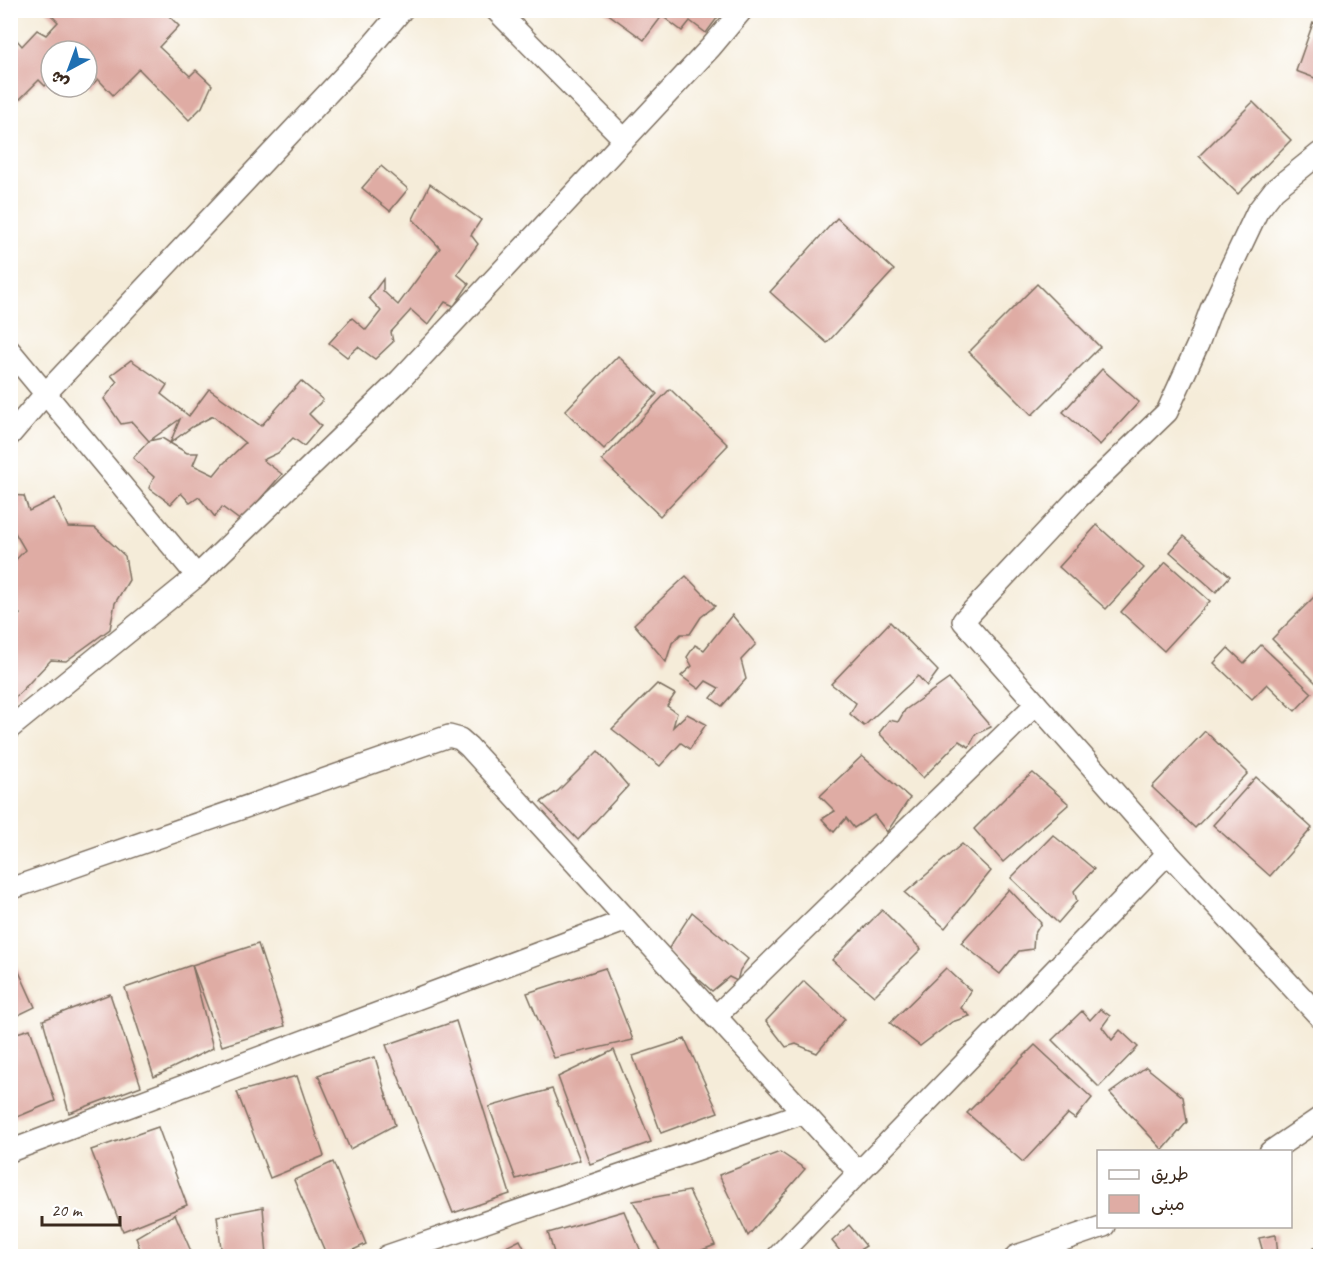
<svg xmlns="http://www.w3.org/2000/svg" width="1331" height="1267" font-family="Caveat,'Playpen Sans Arabic',sans-serif">
<style>
.building{fill:#dfaca4}
.lines{fill:none;stroke-linecap:round;stroke-linejoin:round}
.minor-casing{stroke:#7c6e5f;stroke-width:24}
.minor{stroke:#fff;stroke-width:21}
</style>
<rect width="100%" height="100%" fill="#fff"/>
<filter id="ink" filterUnits="userSpaceOnUse"><feTurbulence type="fractalNoise" baseFrequency=".0167" numOctaves="2"/><feDisplacementMap in="SourceGraphic" scale="12" xChannelSelector="R" yChannelSelector="G"/><feConvolveMatrix kernelMatrix="1 2 1 2 8 2 1 2 1" color-interpolation-filters="sRGB"/></filter>
<filter id="wash" filterUnits="userSpaceOnUse"><feTurbulence type="fractalNoise" baseFrequency=".008" numOctaves="4" result="noise"/><feDisplacementMap in="SourceGraphic" scale="24" xChannelSelector="R" yChannelSelector="G"/><feGaussianBlur stdDeviation="1.35" result="paint"/><feColorMatrix in="noise" values="0 0 0 0 0 0 0 0 0 0 0 0 0 0 0 0 0 1.4 0 .05"/><feComposite in="paint" operator="in"/></filter>
<g filter="url(#wash)">
<rect width="100%" height="100%" fill="#f5ecd9"/>
<g id="blocks">
<g class="building">
<path d="M46 10H163L179 26 159 47 190 76 196 70 212 85 202 107 189 120 139 69 113 95 98 79 89 88 87 85V51H51V80L45 86 39 80 19 100 10 92V73L14 69 10 66V45L16 39 22 46 37 30 46 35 58 22Z"/>
<path d="M603 10H723L706 33 690 21 682 31 662 16 644 40Z"/>
<path d="M1313 23 1320 25V80L1296 71Z"/>
<path d="M1253 102 1291 140 1238 194 1199 156Z"/>
<path d="M381 166 408 189 390 211 362 188Z"/>
<path d="M430 184 481 220 471 235 478 244 457 274 469 284 454 306 445 302 428 325 411 310 391 332 393 342 375 359 358 347 347 357 329 343 352 318 366 330 381 311 369 298 383 279V291L398 305 440 248 413 219Z"/>
<path d="M837 218 894 270 827 343 770 292Z"/>
<path d="M1037 284 1100 347 1032 415 969 352Z"/>
<path d="M618 356 657 394 604 449 565 411Z"/>
<path d="M131 360 167 385 161 394 189 416 209 389 261 426 301 381 323 400 309 414 321 426 304 446 293 438 278 453 263 460 282 474 241 521 222 507 215 517 199 497 190 503 181 493 171 504 149 488 154 477 133 458 149 441 162 438 170 443 187 453H198L193 465 214 475 223 464 245 443 213 416 192 427 170 443 180 419 149 441 132 422 121 424 104 399 117 382 111 375Z"/>
<path d="M1102 369 1139 402 1100 445 1063 412Z"/>
<path d="M670 389 728 445 660 516 602 460Z"/>
<path d="M10 495 24 496 29 511 55 498 68 527 95 528 125 556 129 580 115 603 110 629 66 661 51 660 13 700 10 699V624L20 614 10 607V592L15 587 10 576V566L25 550 10 524Z"/>
<path d="M1097 525 1144 568 1106 609 1059 567Z"/>
<path d="M1184 536 1230 576 1216 592 1170 552Z"/>
<path d="M1166 562 1210 601 1164 651 1121 612Z"/>
<path d="M686 576 715 606 701 617 690 634H681L672 643 666 662 634 624Z"/>
<path d="M1320 591V687L1272 639Z"/>
<path d="M732 615 756 644 741 660 746 679 722 706 711 698 719 688 706 681 699 689 681 676 692 666 687 657 695 645 704 650Z"/>
<path d="M890 622 938 671 927 686 918 676 864 726 850 714 856 703 831 684Z"/>
<path d="M1261 645 1312 693 1295 711 1267 684 1252 699 1214 663 1228 648 1244 663Z"/>
<path d="M949 679 991 727 976 734 969 747 959 741 923 778 879 733 889 720 898 722 905 710Z"/>
<path d="M657 684 675 694 667 706 677 713 673 727 687 714 706 724 690 749 681 743 660 766 612 729Z"/>
<path d="M1205 731 1248 773 1195 828 1152 787Z"/>
<path d="M598 751 628 786 578 840 541 802 558 791Z"/>
<path d="M862 756 910 798 887 832 874 815 854 828 846 818 834 832 822 819 835 811 820 796Z"/>
<path d="M1033 773 1069 804 1003 862 974 829 1017 786Z"/>
<path d="M1256 777 1312 828 1270 876 1213 825Z"/>
<path d="M1053 835 1094 869 1074 891 1077 901 1058 923 1011 878Z"/>
<path d="M962 844 991 871 945 928 905 893Z"/>
<path d="M1009 889 1041 923 1034 935 1033 949 1019 951 1000 974 961 943Z"/>
<path d="M882 910 921 949 874 996 832 960Z"/>
<path d="M692 912 748 959 740 970 737 981 729 977 712 991 667 951Z"/>
<path d="M258 944 285 1026 222 1046 192 965Z"/>
<path d="M10 952 35 1007 10 1019Z"/>
<path d="M192 965 213 1048 154 1077 125 988Z"/>
<path d="M605 968 633 1040 554 1058 527 993Z"/>
<path d="M946 968 971 991 961 1008 970 1016 952 1022 920 1046 890 1023Z"/>
<path d="M804 981 845 1019 817 1053 796 1044 786 1047 766 1021Z"/>
<path d="M110 994 141 1086 69 1113 43 1020Z"/>
<path d="M1100 1009 1110 1016 1102 1027 1112 1040 1120 1030 1138 1047 1099 1087 1052 1040 1082 1011 1090 1020Z"/>
<path d="M456 1021 510 1194 453 1213 386 1045Z"/>
<path d="M30 1029 55 1101 10 1120V1035Z"/>
<path d="M685 1039 718 1112 661 1133 633 1056Z"/>
<path d="M1035 1045 1092 1098 1075 1119 1068 1114 1023 1162 967 1113Z"/>
<path d="M614 1050 651 1142 590 1164 558 1077Z"/>
<path d="M375 1057 395 1125 350 1149 318 1075Z"/>
<path d="M1146 1067 1183 1097 1187 1122 1163 1150 1110 1093Z"/>
<path d="M297 1076 324 1156 270 1178 237 1092Z"/>
<path d="M552 1089 580 1160 516 1179 489 1107Z"/>
<path d="M158 1127 187 1205 123 1231 91 1150Z"/>
<path d="M780 1152 805 1169 748 1236 719 1175Z"/>
<path d="M333 1162 366 1244 340 1256H327L294 1180Z"/>
<path d="M689 1191 715 1245 687 1256H663L633 1201Z"/>
<path d="M263 1207 267 1256H222L217 1216Z"/>
<path d="M624 1211 642 1254 636 1256H555L548 1233Z"/>
<path d="M175 1214 193 1256H142L136 1237Z"/>
<path d="M849 1225 866 1246 850 1256H844L832 1241Z"/>
<path d="M1276 1235 1278 1256H1264L1259 1238Z"/>
<path d="M520 1240 528 1256H488Z"/>
<path d="M1320 1243V1256H1308L1307 1254Z"/>
</g>
</g>
</g>
<g filter="url(#ink)">
<use href="#blocks" fill-opacity="0" stroke="#7c6e5f" stroke-width="1.5"/>
<g class="lines">
<defs>
<g id="minor">
<path d="M496 10 624 139"/>
<path d="M1320 153 1274 190 1257 212 1211 309 1198 344 1167 412 1076 500 963 621 1168 853 1320 1017"/>
<path d="M10 351 197 576"/>
<path d="M10 435 46 393 362 57 402 10"/>
<path d="M10 728 197 576 400 380 711 47 742 10"/>
<path d="M10 889 449 736 460 739 469 747 858 1172"/>
<path d="M715 1017 1036 704"/>
<path d="M10 1151 627 920"/>
<path d="M1270 1152 1320 1118"/>
<path d="M387 1256 803 1113"/>
<path d="M778 1256 1168 853"/>
<path d="M1016 1256 1104 1226"/>
</g>
</defs>
<use href="#minor" class="minor-casing"/>
<use href="#minor" class="minor"/>
</g>
</g>
<rect width="1331" height="1267" fill="none" stroke="#fff" stroke-width="36"/>
<rect x="1097" y="1150" width="195" height="78" fill="#ffffff" stroke="#b1aaa5" stroke-width="1.5"/>
<rect x="1109" y="1170" width="30" height="9" fill="#ffffff" stroke="#b1aaa5" stroke-width="1.5"/>
<text x="1151" y="1180" font-size="18" fill="#3b2a1e">طريق</text>
<rect x="1109" y="1195" width="30" height="18" fill="#dfaca4" stroke="#b1aaa5" stroke-width="1.5"/>
<text x="1151" y="1210" font-size="18" fill="#3b2a1e">مبنى</text>
<g transform="translate(69 69) rotate(221)"><circle r="28" fill="#ffffff" stroke="#b1aaa5" stroke-width="1.5"/>
<path d="M0-4.5L10 22L0 15L-10 22Z" fill="#1f6fb2"/>
<text y="-9" font-size="16" font-weight="bold" text-anchor="middle" fill="#3b2a1e">ش</text>
</g>
<path d="M42 1216v9h78v-9" fill="none" stroke="#3b2a1e" stroke-width="3"/>
<text x="51" y="1216" font-size="18" fill="#3b2a1e" stroke="#ffffff" stroke-width="4.5" paint-order="stroke">20 m</text>
</svg>
